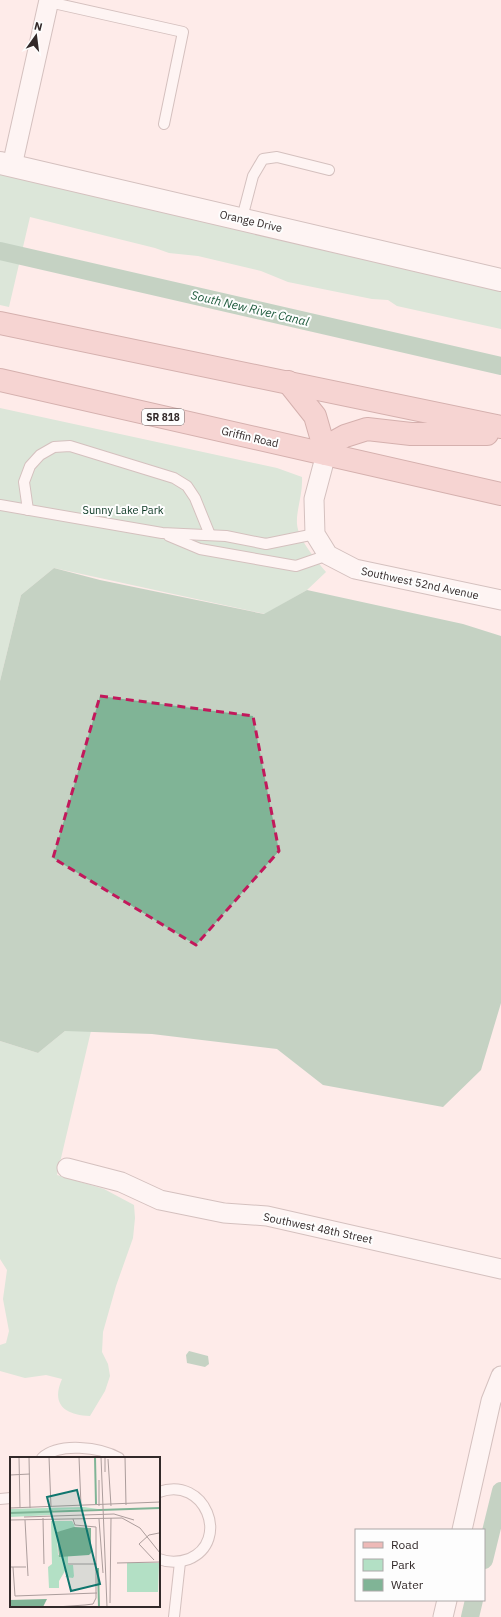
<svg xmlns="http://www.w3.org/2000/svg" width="501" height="1617" font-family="'IBM Plex Sans',sans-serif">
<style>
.green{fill:#b3e0c5}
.water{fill:#80b496}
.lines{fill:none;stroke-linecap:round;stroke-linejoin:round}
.canal{stroke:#80b496;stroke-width:18}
.service-casing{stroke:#a38d8b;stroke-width:12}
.minor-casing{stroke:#a38d8b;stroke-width:21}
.tertiary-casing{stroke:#a38d8b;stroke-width:24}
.primary-casing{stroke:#a46966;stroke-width:24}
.service{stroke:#fff;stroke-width:10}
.minor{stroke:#fff;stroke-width:19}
.tertiary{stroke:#fff;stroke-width:22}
.primary{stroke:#eeb9b7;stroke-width:22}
.marked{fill:none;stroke:#c2185b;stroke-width:3;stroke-dasharray:8 5;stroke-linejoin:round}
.labels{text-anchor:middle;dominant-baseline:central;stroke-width:4;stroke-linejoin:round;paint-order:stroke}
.shield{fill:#fdfdfd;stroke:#6f6969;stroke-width:1}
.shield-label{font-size:10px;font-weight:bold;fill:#322929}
.street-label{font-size:11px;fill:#322929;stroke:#fdfdfd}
.park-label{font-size:11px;fill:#093621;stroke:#fdfdfd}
.water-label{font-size:12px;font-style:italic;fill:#1e5b3d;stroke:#fdfdfd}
.inset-river{fill:none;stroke:#80b496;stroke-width:2}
.inset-road{fill:none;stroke:#ac9d9c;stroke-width:1}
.view{fill:#0f766e;fill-opacity:0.15;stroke:#0f766e;stroke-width:2}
.inset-edge{fill:none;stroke:#322929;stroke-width:2}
</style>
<rect width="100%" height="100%" fill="#feebe9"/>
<g class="green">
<path d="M0 172 501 290V329L397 306 388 300 372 299 288 282 261 271 198 256 169 253 155 248 30 217 9 307 0 305Z"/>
<path d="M0 408 277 468 302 477C303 494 296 510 297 524 298 539 317 561 326 572L307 590 265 614 54 568 21 595 0 681Z"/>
<path d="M65 1031H91L57 1175 104 1189 134 1205 135 1218 133 1238 116 1286 103 1332 102 1352 108 1364 110 1376 105 1391 90 1416C64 1415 51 1404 62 1379L46 1375 25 1378 0 1371V1345L6 1343 9 1331 3 1299 7 1270 0 1259V1041L38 1053Z"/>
</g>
<g class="water">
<path d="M54 568 100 580 264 614 307 590 463 624 501 636V1003L481 1070 443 1107 323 1085 277 1049 152 1034 65 1031 38 1053 0 1041V681L21 595Z"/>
<path d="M189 1351 208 1356 209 1364 205 1367 187 1363 186 1355Z"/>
</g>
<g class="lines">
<g class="canal">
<path d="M0 251 501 366"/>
<path d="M484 1560 501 1491"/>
<path d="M470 1617 474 1600"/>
</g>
<defs>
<g id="service">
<path d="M49 2 183 32 164 124"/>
<path d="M242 218 253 176 263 159 277 157 329 170"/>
<path d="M0 505 162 533 226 536 266 544 315 534"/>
<path d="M28 510 24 482 30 466 40 455 54 447 70 446 174 478 187 486 195 498 210 535"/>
<path d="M169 536 200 549 296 566 328 555"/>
<path d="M42 1458C59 1442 100 1447 119 1458"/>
<path d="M159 1492C205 1475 231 1541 189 1559 178 1563 169 1563 159 1559"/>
<path d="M0 1499 11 1498"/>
<path d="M174 1617 180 1562"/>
</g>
<g id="minor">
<path d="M12 166 49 0"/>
<path d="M326 454 314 499 315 534 328 555 355 569 501 600"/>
<path d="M67 1168 121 1182 160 1200 224 1213 267 1216 501 1269"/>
<path d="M462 1530 491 1401 501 1376"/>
<path d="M443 1617 447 1600"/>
</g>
<path id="tertiary" d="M0 163 501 280"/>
<g id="primary">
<path d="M0 323 501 427"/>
<path d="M0 380 501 494"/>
<path d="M288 382 315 416 326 454"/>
<path d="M326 454 336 441 345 436 367 429 411 434H487"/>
</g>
</defs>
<use href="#service" class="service-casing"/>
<use href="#minor" class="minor-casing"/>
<use href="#tertiary" class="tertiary-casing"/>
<use href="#primary" class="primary-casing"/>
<use href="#service" class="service"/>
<use href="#minor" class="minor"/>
<use href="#tertiary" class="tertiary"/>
<use href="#primary" class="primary"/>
</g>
<path d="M0 0H501V1617H0ZM100 696 253 716 279 851 196 945 53 858Z" fill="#feebe9" fill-opacity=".55" fill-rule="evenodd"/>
<path class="marked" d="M100 696 253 716 279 851 196 945 53 858Z"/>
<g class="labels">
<rect class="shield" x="142" y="409" width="42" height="16" rx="3"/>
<g class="shield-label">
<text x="163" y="417">SR 818</text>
</g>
<g class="street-label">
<text transform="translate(251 221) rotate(13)">Orange Drive</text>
<text transform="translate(250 437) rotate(13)">Griffin Road</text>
<text transform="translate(420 583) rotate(12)">Southwest 52nd Avenue</text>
<text transform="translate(318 1228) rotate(12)">Southwest 48th Street</text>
</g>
<g class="park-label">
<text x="123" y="510">Sunny Lake Park</text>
</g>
<g class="water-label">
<text transform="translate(250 308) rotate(13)">South New River Canal</text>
</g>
</g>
<g transform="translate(10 1457)">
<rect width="150" height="150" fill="#feebe9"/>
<path d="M74 50 88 52 43 53 42 58 0 60V52ZM41 64H62L65 69 62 72 47 75 48 98 58 99V108H63L64 119 63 121 55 120 57 118 55 114 49 124V131H39L38 110 42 107ZM117 106H149L148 135H117Z" fill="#b3e0c5"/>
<path d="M64 70 81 71V96L79 98 49 100 47 75ZM37 142 33 150H0V143Z" fill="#80b496"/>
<path class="inset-river" d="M85 0 86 47M0 56 150 51M88 111 89 150"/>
<path class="inset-road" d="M9 0 10 51M19 0 20 51M39 0 41 50M69 0 71 49M91 0 97 150M95 0V15M115 0 116 48M98 2 101 49M0 18 20 17M89 23V49M0 51 150 45M14 60 104 57 124 63M33 61 34 107M63 62 65 68 86 70V141L83 147 75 148M89 62 93 116M0 63 112 61 130 71 150 96M15 63 18 119M144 103 129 87 139 78 149 76M107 106 150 105M58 107H87M0 110H16M3 110 5 139 87 136M100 146 101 61M46 150 75 148"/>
<path class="view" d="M67 33 90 127 61 134 37 40Z"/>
<rect width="150" height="150" class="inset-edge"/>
</g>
<rect x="355" y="1529" width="130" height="72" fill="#fdfdfd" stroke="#aca8a8"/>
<rect x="363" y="1542" width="20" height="6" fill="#eeb9b7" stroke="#aca8a8"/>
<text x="391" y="1549" font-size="12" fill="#322929">Road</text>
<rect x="363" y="1559" width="20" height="12" fill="#b3e0c5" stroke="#aca8a8"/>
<text x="391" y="1569" font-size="12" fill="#322929">Park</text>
<rect x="363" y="1579" width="20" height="12" fill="#80b496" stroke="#aca8a8"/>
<text x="391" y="1589" font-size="12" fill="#322929">Water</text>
<g transform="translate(36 36) rotate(14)" stroke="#fdfdfd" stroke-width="3" paint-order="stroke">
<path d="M0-3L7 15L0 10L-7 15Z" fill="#322929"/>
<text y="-6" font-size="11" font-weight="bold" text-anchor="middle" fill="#322929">N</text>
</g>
</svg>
